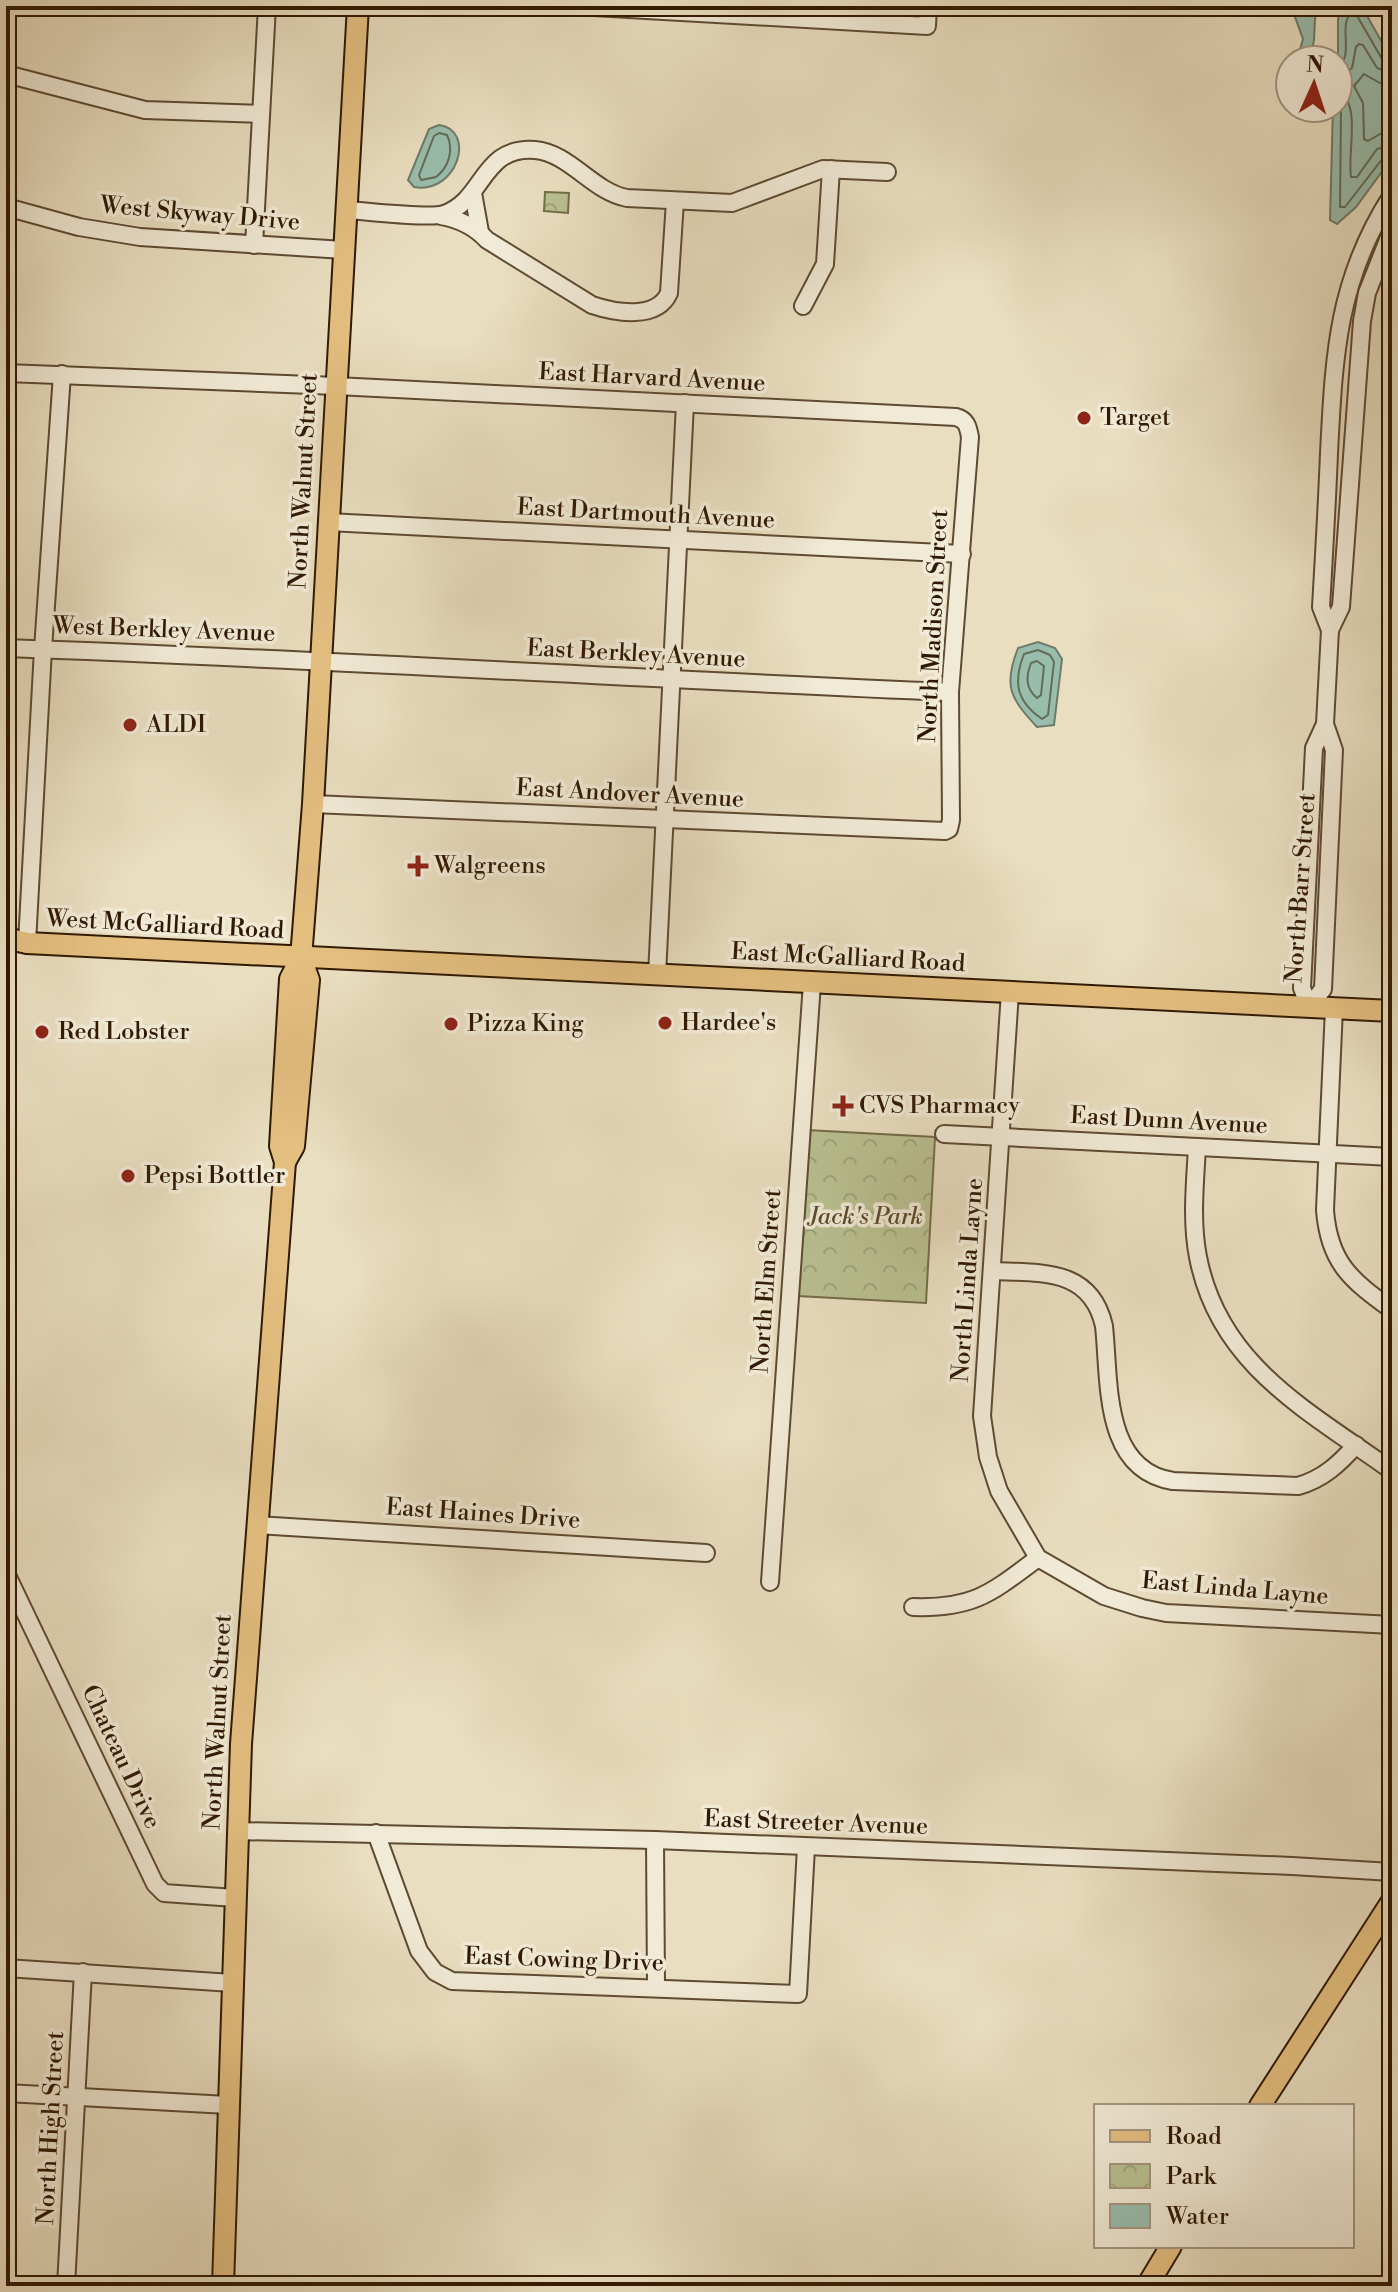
<svg xmlns="http://www.w3.org/2000/svg" width="1398" height="2292" font-family="'Libre Bodoni',serif">
<style>
.park{fill:url(#park-crowns);stroke:#746c49;stroke-width:2}
.water{fill:#99bdac;stroke:#6f7b68;stroke-width:2}
.lines{fill:none;stroke-linecap:round;stroke-linejoin:round}
.shore{stroke:#646b57;stroke-width:2}
.minor-casing{stroke:#5e4a32;stroke-width:20}
.major-casing{stroke:#301902;stroke-width:24}
.minor{stroke:#f1ead6;stroke-width:16}
.major{stroke:#e4bf80;stroke-width:20}
.poi-dot{fill:#8f2418;stroke:#f1ead6;stroke-width:3}
.labels{text-anchor:middle;dominant-baseline:central;stroke-width:7;stroke-linejoin:round;paint-order:stroke}
.street-label{font-size:24px;fill:#301902;stroke:#f1ead6}
.poi-label{font-size:24px;fill:#301902;stroke:#f1ead6;text-anchor:start}
.park-label{font-size:24px;font-style:italic;fill:#594b2d;stroke:#f1ead6}
</style>
<defs>
<pattern id="park-crowns" width="20" height="18" patternUnits="userSpaceOnUse" patternTransform="scale(2)"><rect width="20" height="18" fill="#b9c090"/><path d="M2 6a3 3 0 1 1 6 0M12 15a3 3 0 1 1 6 0" fill="none" stroke="#9fa47b"/></pattern>
</defs>
<rect width="100%" height="100%" fill="#e9dec0"/>
<filter id="stains"><feTurbulence type="fractalNoise" baseFrequency=".0025" numOctaves="4"/><feColorMatrix values="0 0 0 0 .2 0 0 0 0 .09 0 0 0 0 .02 0 0 0 .5 -.17"/></filter>
<radialGradient id="worn" r=".72"><stop offset=".6" stop-color="#630" stop-opacity="0"/><stop offset="1" stop-color="#630" stop-opacity=".3"/></radialGradient>
<g class="park">
<path d="M545 192 569 193 568 213 544 211Z"/>
<path d="M807 1130 935 1137 926 1303 798 1296Z"/>
</g>
<g class="water">
<path d="M1291 6H1317C1314 18 1315 28 1314 40 1313 48 1310 52 1310 60H1297L1303 39Z"/>
<path d="M1348 6 1362 7 1392 60V158L1356 207 1337 224 1330 220 1333 108H1338V20L1339 14Z"/>
<path d="M439 125C477 130 457 195 414 187L408 180 429 129Z"/>
<path d="M1038 642 1055 648 1062 659 1054 725 1037 727C1010 698 1003 686 1018 648Z"/>
</g>
<g class="lines">
<g class="shore">
<path d="M1338 67C1355 54 1337 25 1352 12L1356 14 1382 59 1392 62"/>
<path d="M1338 78 1352 68 1356 47 1359 44 1363 45 1377 68 1392 73"/>
<path d="M1392 85 1380 83 1364 74 1354 86 1363 103 1364 139 1368 141 1380 134 1392 133"/>
<path d="M1338 91C1362 104 1347 153 1351 177H1357L1377 149 1392 145"/>
<path d="M1338 103 1341 110 1340 207H1345L1383 158 1392 155"/>
<path d="M439 133 447 135C454 150 449 167 436 177L421 180 419 175 434 136Z"/>
<path d="M1038 650 1050 655 1054 662 1048 715 1042 719C1016 701 1013 682 1024 654Z"/>
<path d="M1037 661 1044 666 1041 695 1037 698C1025 688 1026 676 1031 663Z"/>
</g>
<defs>
<g id="minor">
<path d="M576 6 927 26 928 6"/>
<path d="M6 74 145 110 261 114"/>
<path d="M473 193 480 232"/>
<path d="M6 207 79 227 140 237 344 250"/>
<path d="M346 210C365 211 430 219 444 214 485 200 481 146 535 150 570 153 593 192 627 198L732 203 823 169 887 172"/>
<path d="M441 216C458 219 475 227 487 240L592 305C616 313 657 320 669 293L675 201"/>
<path d="M254 245 267 6"/>
<path d="M803 306 825 264 831 169"/>
<path d="M6 373 336 386 956 417C967 420 968 427 970 437L950 692 951 820 949 829 945 831 313 804"/>
<path d="M328 522 962 554"/>
<path d="M1330 630 1321 607C1324 556 1327 504 1329 453 1334 356 1337 280 1392 195"/>
<path d="M6 648C321 659 636 679 950 692"/>
<path d="M27 943 43 649 62 374"/>
<path d="M657 975 685 403"/>
<path d="M1010 992 982 1416 988 1457 999 1491 1038 1558 1104 1596 1142 1608 1166 1613 1392 1625"/>
<path d="M1309 1007 1302 988 1314 748 1325 724 1330 630 1341 607 1362 321 1367 293 1392 230"/>
<path d="M1309 1007 1323 989 1334 750 1325 724"/>
<path d="M1334 1008 1325 1210C1329 1263 1351 1280 1392 1310"/>
<path d="M944 1134 1392 1157"/>
<path d="M1197 1147C1195 1184 1191 1221 1198 1257 1219 1366 1309 1411 1392 1471"/>
<path d="M993 1271C1041 1273 1091 1268 1104 1326 1110 1381 1102 1470 1173 1481L1298 1486C1323 1479 1339 1464 1356 1445"/>
<path d="M257 1525 706 1553"/>
<path d="M6 1573 155 1884 164 1893 235 1898"/>
<path d="M770 1582 812 983"/>
<path d="M913 1607C974 1609 991 1593 1038 1558"/>
<path d="M237 1831 655 1840 1292 1866 1392 1872"/>
<path d="M376 1833 419 1951 435 1972 452 1981 798 1994 806 1847"/>
<path d="M655 1840 656 1987"/>
<path d="M6 1968 232 1983"/>
<path d="M6 2093 228 2105"/>
<path d="M66 2286 83 1972"/>
</g>
<g id="major">
<path d="M6 938 27 943 1392 1011"/>
<path d="M285 1162 294 1146 309 980 301 958"/>
<path d="M1260 2106 1392 1901"/>
<path d="M223 2286 241 1744 285 1162 280 1146 290 979 301 958 313 804 358 6"/>
<path d="M1147 2286 1171 2246"/>
</g>
</defs>
<use href="#minor" class="minor-casing"/>
<use href="#major" class="major-casing"/>
<use href="#minor" class="minor"/>
<use href="#major" class="major"/>
</g>
<g class="poi-dot">
<circle cx="1084" cy="418" r="8"/>
<circle cx="130" cy="725" r="8"/>
<path d="M414 854h8v8h8v8h-8v8h-8v-8h-8v-8h8z"/>
<circle cx="665" cy="1023" r="8"/>
<circle cx="451" cy="1024" r="8"/>
<circle cx="42" cy="1032" r="8"/>
<path d="M839 1094h8v8h8v8h-8v8h-8v-8h-8v-8h8z"/>
<circle cx="128" cy="1176" r="8"/>
</g>
<g class="labels">
<g class="street-label">
<text transform="translate(200 214) rotate(5)">West Skyway Drive</text>
<text transform="translate(652 378) rotate(3)">East Harvard Avenue</text>
<text transform="translate(304 481) rotate(-87)">North Walnut Street</text>
<text transform="translate(646 514) rotate(3)">East Dartmouth Avenue</text>
<text transform="translate(934 626) rotate(-87)">North Madison Street</text>
<text transform="translate(164 630) rotate(2)">West Berkley Avenue</text>
<text transform="translate(636 654) rotate(3)">East Berkley Avenue</text>
<text transform="translate(630 794) rotate(3)">East Andover Avenue</text>
<text transform="translate(1301 888) rotate(-86)">North Barr Street</text>
<text transform="translate(165 925) rotate(3)">West McGalliard Road</text>
<text transform="translate(848 958) rotate(3)">East McGalliard Road</text>
<text transform="translate(1169 1121) rotate(3)">East Dunn Avenue</text>
<text transform="translate(968 1280) rotate(-86)">North Linda Layne</text>
<text transform="translate(767 1281) rotate(-86)">North Elm Street</text>
<text transform="translate(483 1514) rotate(4)">East Haines Drive</text>
<text transform="translate(1235 1589) rotate(5)">East Linda Layne</text>
<text transform="translate(218 1722) rotate(-87)">North Walnut Street</text>
<text transform="translate(121 1757) rotate(65)">Chateau Drive</text>
<text transform="translate(816 1823) rotate(2)">East Streeter Avenue</text>
<text transform="translate(564 1960) rotate(2)">East Cowing Drive</text>
<text transform="translate(51 2128) rotate(-87)">North High Street</text>
</g>
<g class="poi-label">
<text x="1100" y="418">Target</text>
<text x="146" y="725">ALDI</text>
<text x="434" y="866">Walgreens</text>
<text x="681" y="1023">Hardee's</text>
<text x="467" y="1024">Pizza King</text>
<text x="58" y="1032">Red Lobster</text>
<text x="859" y="1106">CVS Pharmacy</text>
<text x="144" y="1176">Pepsi Bottler</text>
</g>
<g class="park-label">
<text x="866" y="1217">Jack's Park</text>
</g>
</g>
<rect width="1398" height="2292" fill="none" stroke="#e9dec0" stroke-width="32"/>
<rect x="8" y="8" width="1382" height="2276" fill="none" stroke="#301902" stroke-width="4"/>
<rect x="16" y="16" width="1366" height="2260" fill="none" stroke="#301902" stroke-width="2"/>
<rect x="1094" y="2104" width="260" height="144" fill="#f1ead6" stroke="#a49681" stroke-width="2"/>
<rect x="1110" y="2130" width="40" height="12" fill="#e4bf80" stroke="#a49681" stroke-width="2"/>
<text x="1166" y="2144" font-size="24" fill="#301902">Road</text>
<rect x="1110" y="2164" width="40" height="24" fill="url(#park-crowns)" stroke="#a49681" stroke-width="2"/>
<text x="1166" y="2184" font-size="24" fill="#301902">Park</text>
<rect x="1110" y="2204" width="40" height="24" fill="#99bdac" stroke="#a49681" stroke-width="2"/>
<text x="1166" y="2224" font-size="24" fill="#301902">Water</text>
<g transform="translate(1314 84) rotate(3)"><circle r="38" fill="#f1ead6" stroke="#a49681" stroke-width="2"/>
<path d="M0-6L14 30L0 20L-14 30Z" fill="#8f2418"/>
<text y="-12" font-size="22" font-weight="bold" text-anchor="middle" fill="#301902">N</text>
</g>
<rect width="100%" height="100%" filter="url(#stains)"/>
<rect width="100%" height="100%" fill="url(#worn)"/>
</svg>
